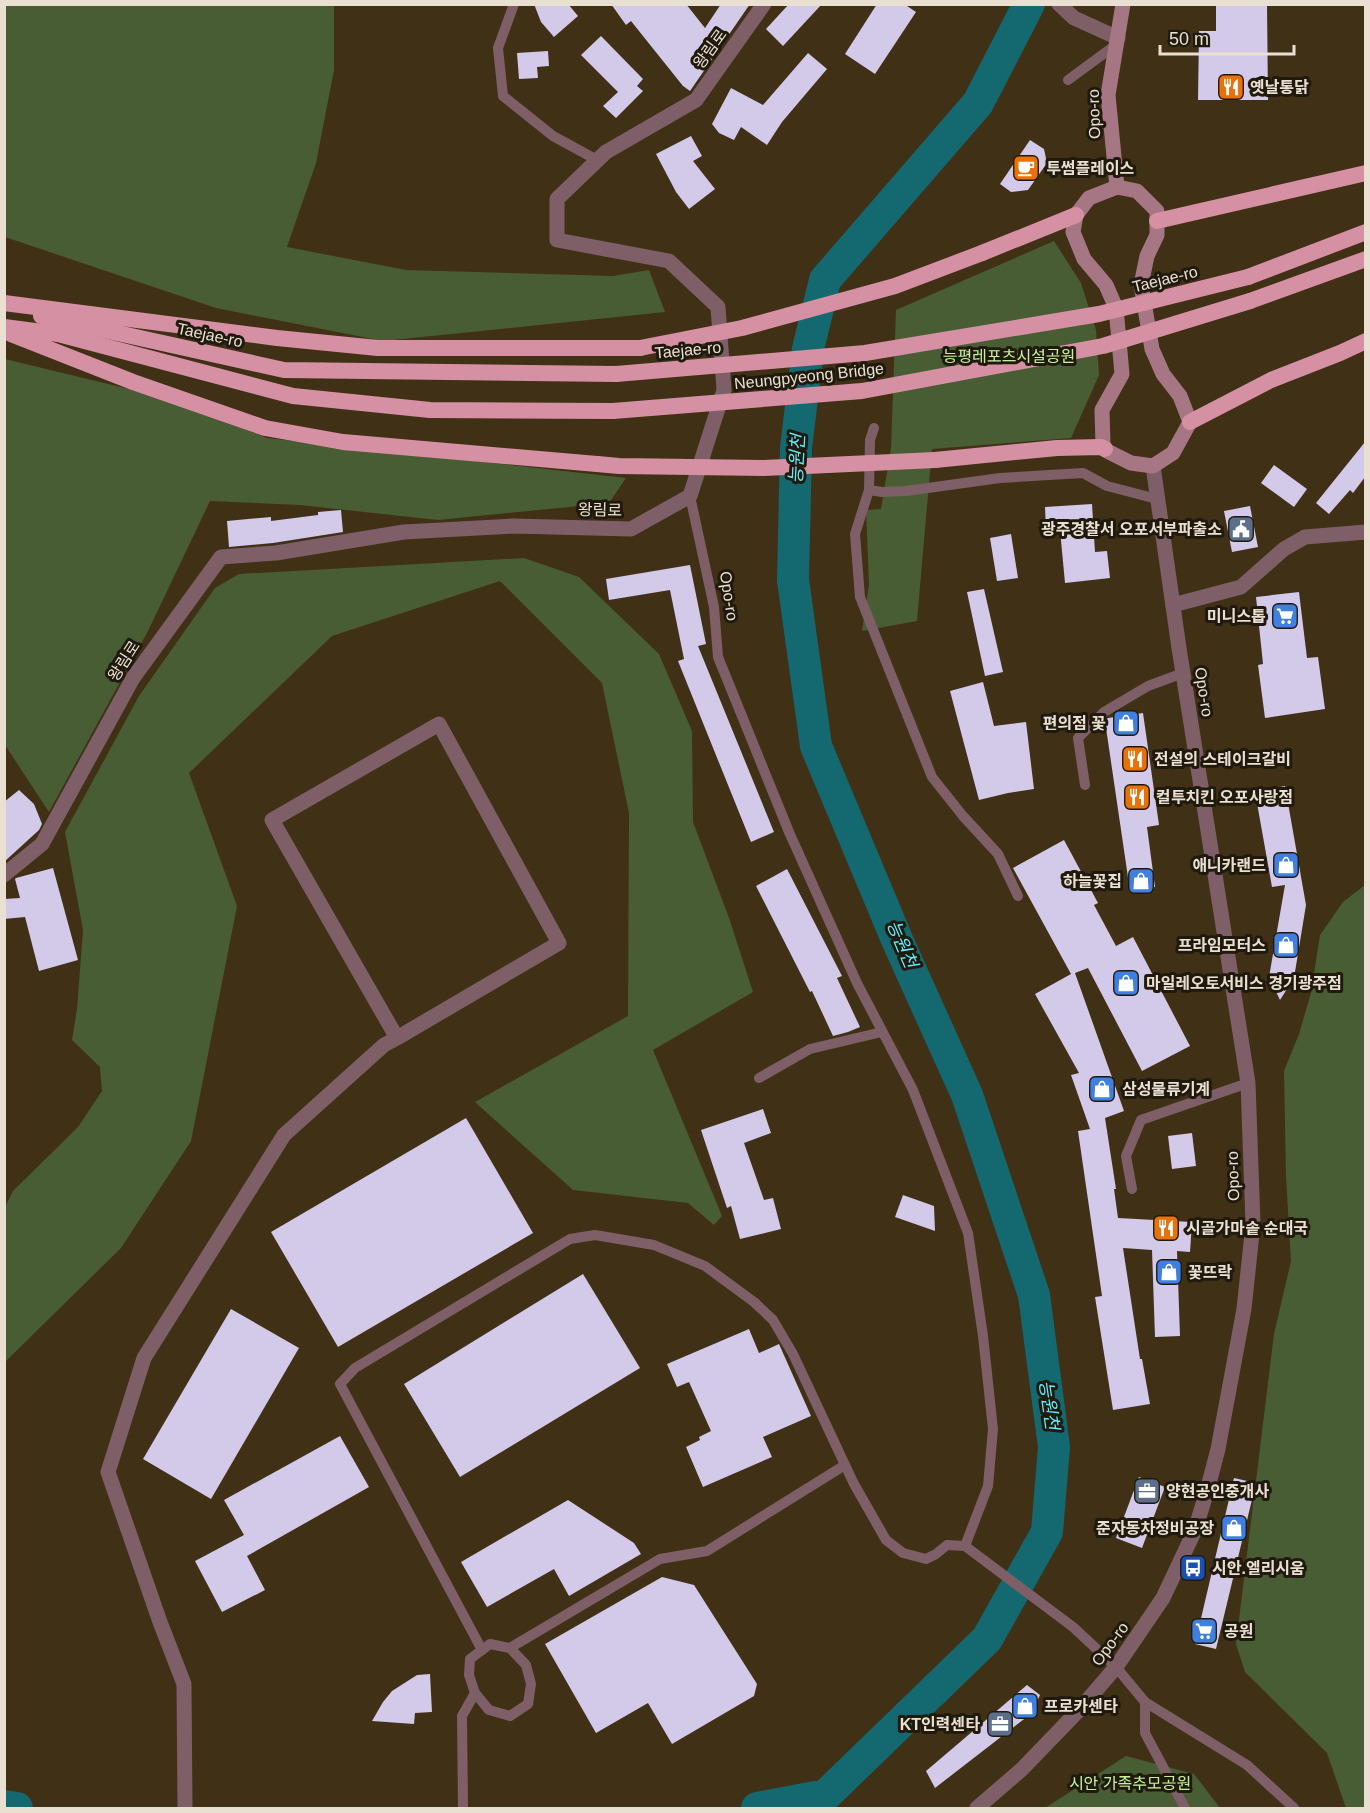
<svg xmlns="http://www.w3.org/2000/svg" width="1370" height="1813" font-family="Helvetica,'Noto Sans KR',sans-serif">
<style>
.green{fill:#495d35}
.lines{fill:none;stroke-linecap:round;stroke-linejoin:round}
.river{stroke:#146970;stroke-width:32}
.building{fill:#d3c9e9}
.service{stroke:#7e5f67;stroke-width:10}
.minor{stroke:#7e5f67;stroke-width:15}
.tertiary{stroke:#7e5f67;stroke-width:15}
.secondary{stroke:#a77684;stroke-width:15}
.trunk{stroke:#d690a4;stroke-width:16}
.trunk-bridge{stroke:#d690a4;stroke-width:16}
.labels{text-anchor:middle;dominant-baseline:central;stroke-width:6;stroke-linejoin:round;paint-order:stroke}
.street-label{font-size:16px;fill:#eae0d1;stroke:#20190e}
.poi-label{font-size:16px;font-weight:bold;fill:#eae0d1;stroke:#20190e;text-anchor:start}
.park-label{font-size:16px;fill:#c6f39a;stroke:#20190e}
.water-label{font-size:18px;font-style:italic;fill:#5deffd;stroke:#20190e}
</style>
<rect width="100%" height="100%" fill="#403016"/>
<g class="green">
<path d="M5 5H334V70L316 163 287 247 406 270 613 276 649 270 665 312 383 341 216 308 5 237Z"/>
<path d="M1054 241 1081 283 1096 330 1099 375 1071 438 932 449 917 621 862 631 869 584 866 510 881 509 891 448 896 310Z"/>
<path d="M5 359 170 399 267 438 626 478 609 503 438 520 300 505 210 501 148 631 49 812 5 745Z"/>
<path d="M524 558 579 577 659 654 692 731 693 822 729 918 753 992 653 1050 722 1216 714 1225 688 1203 573 1190 475 1102 628 1016 629 813 602 683 500 581 332 636 189 773 237 906 191 1141 121 1248 5 1362V1207L13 1191 78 1127 102 1091 100 1067 72 1040 77 1009 83 930 65 832 139 696 215 588 239 574Z"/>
<path d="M1365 885V1808H1346L1327 1753 1245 1672 1236 1644 1274 1334 1291 1261 1286 1177 1284 1071 1299 1034 1311 993 1320 935 1343 902Z"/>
<path d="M1126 1756 1194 1774 1220 1808H1045Z"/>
</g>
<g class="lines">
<g class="river">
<path d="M4 1806 17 1808"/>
<path d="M757 1808 826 1795 987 1639 1047 1532 1054 1447 1034 1295 967 1095 898 942 816 746 793 580 796 448 808 349 825 280 978 103 1029 4"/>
</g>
</g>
<g class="building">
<path d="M534 4H568L578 16 554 37 541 22Z"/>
<path d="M611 4H686L705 28 721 4H750L690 91 683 86 631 21 626 25Z"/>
<path d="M789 4H822L783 46 766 29Z"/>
<path d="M877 4H904L916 12 875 74 845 54Z"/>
<path d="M1216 4H1267L1268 100H1198L1199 31H1216Z"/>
<path d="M601 36 643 79 637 86 643 91 616 118 603 106 618 92 581 55Z"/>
<path d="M548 51 549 66 537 67 538 78 519 79 517 53Z"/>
<path d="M808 53 827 69 782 122 767 145 741 127 734 140 719 133 712 124 731 88 763 105Z"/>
<path d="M691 136 702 156 693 161 715 189 689 209 676 192 656 154Z"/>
<path d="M1030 140 1044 149 1047 163 1028 190 1011 192 1000 184Z"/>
<path d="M1365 442V477L1353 493 1350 490 1329 514 1316 503Z"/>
<path d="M1274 465 1307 489 1294 507 1261 483Z"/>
<path d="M1092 504 1095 552 1107 551 1110 578 1065 583 1060 530H1046L1045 507Z"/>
<path d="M1250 506 1258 547 1232 552 1224 511Z"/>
<path d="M341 510 343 532 273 543 229 547 227 521 271 517V521L318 515V512Z"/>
<path d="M1011 534 1018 578 997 581 990 538Z"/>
<path d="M690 565 706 644 698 646 774 832 751 842 678 661 684 659 670 590 609 600 606 579Z"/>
<path d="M984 589 1003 672 985 676 967 592Z"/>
<path d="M1299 592 1307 658 1318 657 1325 709 1265 718 1258 665 1263 664 1256 597Z"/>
<path d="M983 682 994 726 1026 722 1034 789 1008 793 979 800 950 691Z"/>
<path d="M1143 713 1159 825 1147 827 1155 887 1130 891 1105 721 1108 718Z"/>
<path d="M1285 786 1306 905 1294 978 1280 1000 1269 977 1285 885 1272 887 1255 792Z"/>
<path d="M19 790 34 804 42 824 39 830 4 862V802Z"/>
<path d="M1064 840 1098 903 1094 905 1116 946 1133 937 1190 1046 1142 1071 1088 968 1075 973 1124 1111 1105 1118 1116 1189H1114L1118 1218 1192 1222 1190 1252 1177 1251 1180 1336 1155 1337 1152 1250 1123 1248 1140 1359H1142L1150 1404 1113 1410 1095 1297 1102 1296 1078 1131 1090 1129 1071 1075 1079 1073 1035 994 1071 974 1013 868Z"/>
<path d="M53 868 78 960 39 971 25 917 4 919V899L20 898 15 879 16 878Z"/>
<path d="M787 869 842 976 837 978 860 1027 848 1032 833 1036 812 991 810 992 756 886Z"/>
<path d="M763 1109 771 1133 744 1143 764 1200 773 1198 781 1229 740 1239 731 1206 727 1208 701 1130Z"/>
<path d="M466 1118 533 1233 338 1347 271 1232Z"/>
<path d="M1192 1133 1196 1166 1172 1169 1168 1136Z"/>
<path d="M903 1195 934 1206 935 1231 895 1217Z"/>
<path d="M583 1274 640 1368 460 1477 404 1384Z"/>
<path d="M231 1309 299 1348 211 1499 143 1459Z"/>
<path d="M749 1329 759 1353 779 1344 811 1416 763 1437 772 1457 703 1487 686 1447 700 1440 699 1437 711 1431 689 1382 677 1387 667 1364Z"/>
<path d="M340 1436 369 1487 247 1556 265 1590 222 1612 195 1561 244 1535 224 1500Z"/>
<path d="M1139 1477 1165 1487 1142 1548 1116 1538Z"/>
<path d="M1234 1478 1256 1483 1216 1649 1195 1644Z"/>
<path d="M568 1500 634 1543 641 1554 569 1596 554 1569 487 1607 461 1562Z"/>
<path d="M662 1577 694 1585 757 1684 754 1696 672 1744 648 1703 596 1733 545 1644Z"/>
<path d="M430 1674 432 1712 415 1713 414 1724 372 1721 383 1702 392 1691 417 1675Z"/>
<path d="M1027 1685 1040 1695 1032 1713 935 1788 926 1771Z"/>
</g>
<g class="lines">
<g class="service">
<path d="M514 4 498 48 503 96 553 136 597 160"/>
<path d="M1068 80 1117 44"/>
<path d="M874 428 870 440 869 490 882 492 906 491 1000 478 1083 473 1107 486 1157 499"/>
<path d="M869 490 855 534 860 597 932 777 963 816 998 854 1018 896"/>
<path d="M690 496 714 607 718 657 789 832 857 983 913 1090 968 1233 983 1336 993 1429 988 1486 965 1546"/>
<path d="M1085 785 1078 738 1104 712 1148 686 1183 673"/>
<path d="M759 1078 810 1049 882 1032"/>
<path d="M1132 1189 1126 1156 1141 1120 1248 1083"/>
<path d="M490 1644 510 1648 526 1665 531 1684 528 1704 510 1716 489 1710 475 1693 469 1675 470 1659Z"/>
<path d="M510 1648 660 1559 707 1551 845 1465"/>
<path d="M482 1650 340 1384 355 1368 570 1239 595 1235 654 1245 705 1266 754 1302 773 1320 793 1354 854 1484 886 1540 903 1553 926 1559 936 1554 947 1545 965 1546 1073 1627 1116 1667 1145 1702 1247 1765 1294 1808"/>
<path d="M1145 1702V1733L1185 1808"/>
<path d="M463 1808 462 1716 475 1693"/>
</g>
<g class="minor">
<path d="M1059 4 1074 18 1118 38"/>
<path d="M1173 605 1241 587 1284 549 1305 537 1366 532"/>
<path d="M4 875 42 844 133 678 221 557 276 553 404 532 513 526 631 529 690 496 724 390 718 307 669 261 557 240V199L606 152 696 100 764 4"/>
<path d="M185 1808 184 1684 160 1622 108 1472 144 1358 284 1135 384 1045 397 1038 559 943 439 724 272 820 397 1038"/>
</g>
<path class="tertiary" d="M977 1808 1021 1770 1080 1709 1116 1667 1163 1598 1195 1530 1207 1491 1218 1449 1244 1309 1253 1224 1248 1083 1179 648 1153 466"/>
<g class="secondary">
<path d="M1117 187 1137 191 1157 211V235L1147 256 1141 285 1152 349 1163 374 1180 396 1190 422 1173 453 1153 466 1131 463 1107 451 1103 445 1102 410 1122 374 1116 308 1106 285 1084 259 1073 232 1076 215 1089 198Z"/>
<path d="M1117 187 1108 95 1123 4"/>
</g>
<g class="trunk">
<path d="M1157 221 1366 173"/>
<path d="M982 253 1076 215"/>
<path d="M1248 277 1366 232"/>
<path d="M1250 301 1366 259"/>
<path d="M4 303 277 338 378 348H640"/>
<path d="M41 316 284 370 616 374"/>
<path d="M4 327 58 334 293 396 430 410 613 411"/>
<path d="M11 334 133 382 265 428 343 442 597 464"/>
<path d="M1190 422 1271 380 1340 353 1366 341"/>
<path d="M935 460 1057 448 1101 447 1105 449"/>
</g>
<g class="trunk-bridge">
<path d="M640 348 742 328 895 286 982 253"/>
<path d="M616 374 865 353 1099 314 1248 277"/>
<path d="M613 411 862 391 1103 346 1250 301"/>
<path d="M597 464 619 466 764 468 935 460"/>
</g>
</g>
<defs>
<symbol id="restaurant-square" viewBox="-11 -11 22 22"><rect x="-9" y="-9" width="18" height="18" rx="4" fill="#e8710a" stroke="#20190e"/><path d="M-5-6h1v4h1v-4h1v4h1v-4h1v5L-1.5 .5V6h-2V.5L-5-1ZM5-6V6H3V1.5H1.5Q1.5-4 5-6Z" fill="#fff"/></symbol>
<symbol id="cafe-square" viewBox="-11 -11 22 22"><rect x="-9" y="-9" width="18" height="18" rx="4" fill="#e8710a" stroke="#20190e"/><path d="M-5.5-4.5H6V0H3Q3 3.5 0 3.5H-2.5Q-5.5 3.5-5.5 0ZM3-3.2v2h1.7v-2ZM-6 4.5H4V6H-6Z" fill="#fff"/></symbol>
<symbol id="civic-square" viewBox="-11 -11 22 22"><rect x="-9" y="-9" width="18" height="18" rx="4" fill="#5c6f8a" stroke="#20190e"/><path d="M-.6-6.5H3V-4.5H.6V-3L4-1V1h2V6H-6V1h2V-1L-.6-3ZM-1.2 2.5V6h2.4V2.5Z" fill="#fff"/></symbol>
<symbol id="supermarket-square" viewBox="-11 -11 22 22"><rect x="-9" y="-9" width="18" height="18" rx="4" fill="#3f7fe0" stroke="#20190e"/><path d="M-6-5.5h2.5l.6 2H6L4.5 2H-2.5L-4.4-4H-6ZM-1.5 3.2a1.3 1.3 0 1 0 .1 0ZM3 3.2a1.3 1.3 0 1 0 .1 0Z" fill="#fff"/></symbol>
<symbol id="shop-square" viewBox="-11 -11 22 22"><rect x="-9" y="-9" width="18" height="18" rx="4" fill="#3f7fe0" stroke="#20190e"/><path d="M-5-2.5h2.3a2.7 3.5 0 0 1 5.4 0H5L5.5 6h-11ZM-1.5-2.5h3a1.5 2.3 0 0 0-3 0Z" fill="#fff"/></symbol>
<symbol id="office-square" viewBox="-11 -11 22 22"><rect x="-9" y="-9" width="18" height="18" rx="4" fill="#5c6f8a" stroke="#20190e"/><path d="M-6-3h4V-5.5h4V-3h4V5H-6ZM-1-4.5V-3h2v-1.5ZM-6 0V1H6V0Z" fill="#fff"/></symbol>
<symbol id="bus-square" viewBox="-11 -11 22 22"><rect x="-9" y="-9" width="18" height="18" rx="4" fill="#1a4fb4" stroke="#20190e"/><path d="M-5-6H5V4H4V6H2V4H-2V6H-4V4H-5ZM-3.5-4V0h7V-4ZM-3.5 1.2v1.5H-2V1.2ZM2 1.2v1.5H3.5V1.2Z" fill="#fff"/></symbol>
</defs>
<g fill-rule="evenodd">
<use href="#restaurant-square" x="1216" y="72" width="30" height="30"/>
<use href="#cafe-square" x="1011" y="153" width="30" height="30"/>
<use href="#civic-square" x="1226" y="514" width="30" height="30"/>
<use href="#supermarket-square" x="1270" y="601" width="30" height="30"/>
<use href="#shop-square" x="1111" y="708" width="30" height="30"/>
<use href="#restaurant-square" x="1120" y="744" width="30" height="30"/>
<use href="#restaurant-square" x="1122" y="782" width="30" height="30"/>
<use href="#shop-square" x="1271" y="850" width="30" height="30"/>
<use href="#shop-square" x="1126" y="866" width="30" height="30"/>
<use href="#shop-square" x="1271" y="930" width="30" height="30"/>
<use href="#shop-square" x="1111" y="968" width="30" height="30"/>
<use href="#shop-square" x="1087" y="1074" width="30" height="30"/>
<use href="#restaurant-square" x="1151" y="1213" width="30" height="30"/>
<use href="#shop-square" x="1154" y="1257" width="30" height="30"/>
<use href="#office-square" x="1132" y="1476" width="30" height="30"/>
<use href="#shop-square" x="1219" y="1513" width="30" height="30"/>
<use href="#bus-square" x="1178" y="1553" width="30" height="30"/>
<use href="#supermarket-square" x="1189" y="1616" width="30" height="30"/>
<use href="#shop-square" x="1010" y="1691" width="30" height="30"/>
<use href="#office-square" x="985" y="1709" width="30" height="30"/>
</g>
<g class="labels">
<g class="street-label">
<text transform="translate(710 49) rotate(-54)">왕림로</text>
<text transform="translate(1094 114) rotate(-92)">Opo-ro</text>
<text transform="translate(1165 279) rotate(-14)">Taejae-ro</text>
<text transform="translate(210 335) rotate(12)">Taejae-ro</text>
<text transform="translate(688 350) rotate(-5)">Taejae-ro</text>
<text transform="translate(809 376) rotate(-6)">Neungpyeong Bridge</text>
<text transform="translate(600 510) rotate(1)">왕림로</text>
<text transform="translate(729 596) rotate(81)">Opo-ro</text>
<text transform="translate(124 661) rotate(-57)">왕림로</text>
<text transform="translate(1204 692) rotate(81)">Opo-ro</text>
<text transform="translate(1233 1176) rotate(-92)">Opo-ro</text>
<text transform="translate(1110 1644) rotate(-53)">Opo-ro</text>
</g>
<g class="poi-label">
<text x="1250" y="87">옛날통닭</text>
<text x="1046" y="168">투썸플레이스</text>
<text x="1222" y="529" text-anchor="end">광주경찰서 오포서부파출소</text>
<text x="1266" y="616" text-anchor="end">미니스톱</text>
<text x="1106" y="723" text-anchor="end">편의점 꽃</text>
<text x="1154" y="759">전설의 스테이크갈비</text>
<text x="1156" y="797">컬투치킨 오포사랑점</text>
<text x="1266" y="865" text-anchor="end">애니카랜드</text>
<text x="1122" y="881" text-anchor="end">하늘꽃집</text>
<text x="1266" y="945" text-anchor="end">프라임모터스</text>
<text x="1146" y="983">마일레오토서비스 경기광주점</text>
<text x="1122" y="1089">삼성물류기계</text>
<text x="1186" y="1228">시골가마솥 순대국</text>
<text x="1188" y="1272">꽃뜨락</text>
<text x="1166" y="1491">양현공인중개사</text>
<text x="1214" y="1528" text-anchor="end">준자동차정비공장</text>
<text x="1212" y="1568">시안.엘리시움</text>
<text x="1224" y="1631">공원</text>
<text x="1044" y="1706">프로카센타</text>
<text x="980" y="1724" text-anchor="end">KT인력센타</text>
</g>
<g class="park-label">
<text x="1009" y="356">능평레포츠시설공원</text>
<text x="1130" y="1783">시안 가족추모공원</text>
</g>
<g class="water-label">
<text transform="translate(797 459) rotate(-87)">능원천</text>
<text transform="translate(902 944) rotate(67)">능원천</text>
<text transform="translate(1049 1405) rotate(82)">능원천</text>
</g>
</g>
<rect width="1370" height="1813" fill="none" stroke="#eae0d1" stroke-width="12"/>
<path d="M1160 45v9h134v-9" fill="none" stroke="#eae0d1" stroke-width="3"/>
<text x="1169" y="45" font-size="18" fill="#eae0d1" stroke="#20190e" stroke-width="4.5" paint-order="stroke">50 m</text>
</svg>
